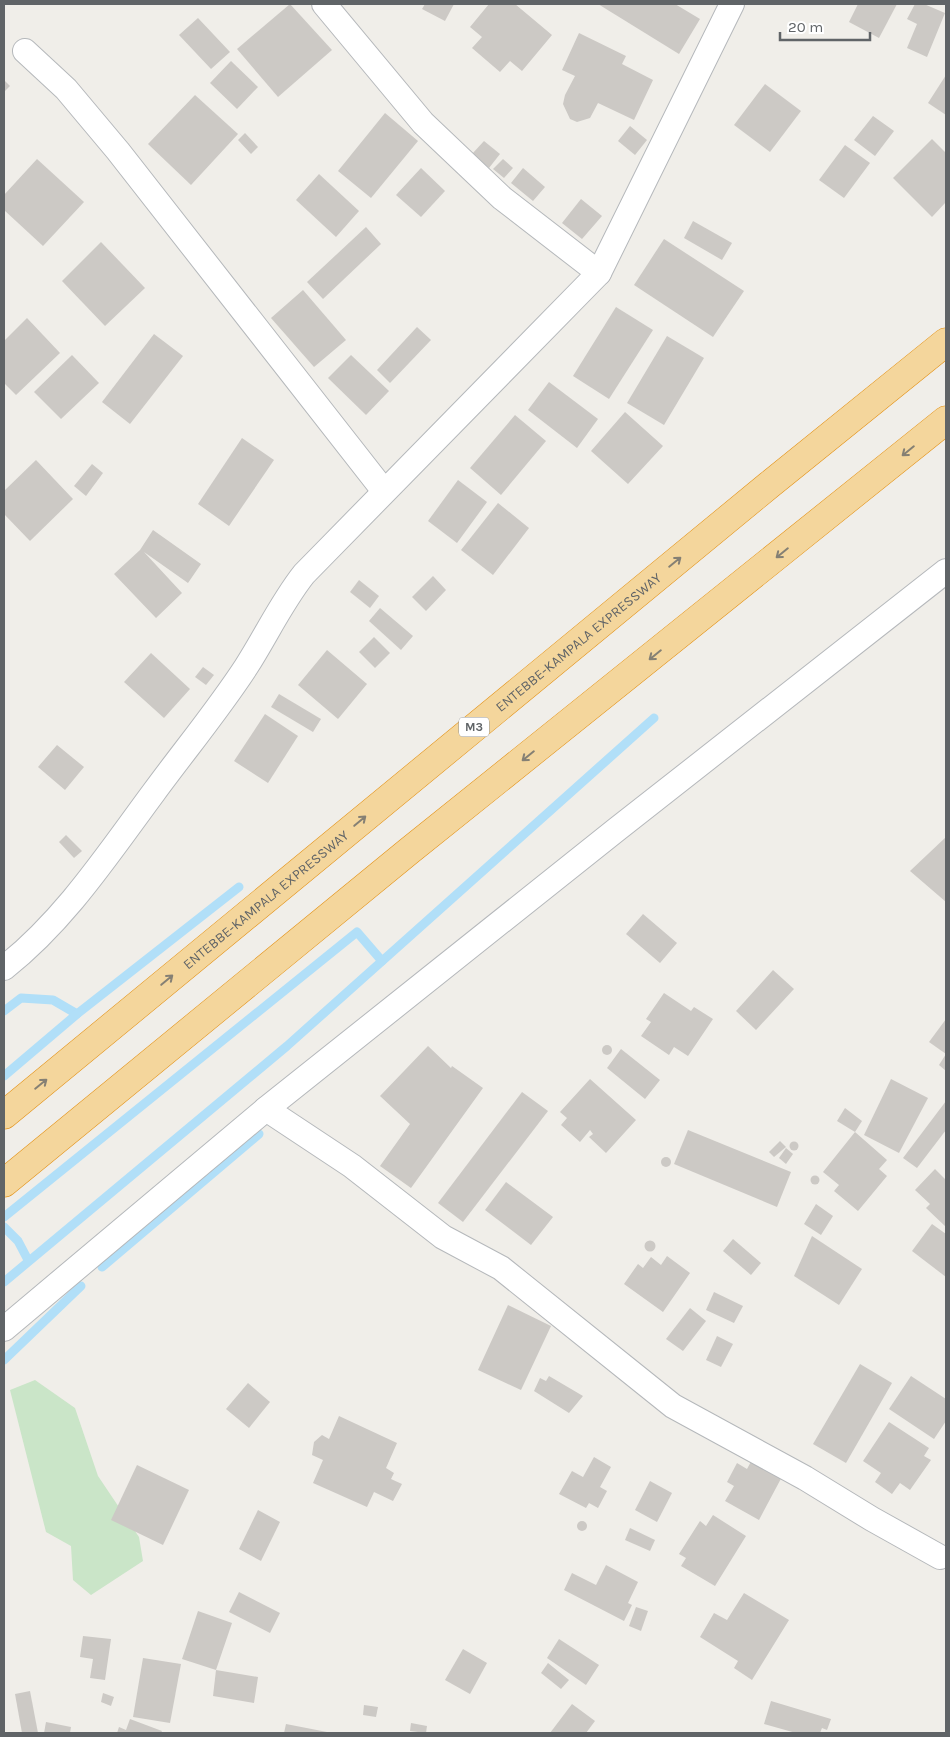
<svg xmlns="http://www.w3.org/2000/svg" width="950" height="1737" font-family="Karla,sans-serif">
<style>
.green{fill:#cae5c8}
.lines{fill:none;stroke-linecap:round;stroke-linejoin:round}
.stream{stroke:#b1dff8;stroke-width:9}
.building{fill:#ccc9c5}
.minor-casing{stroke:#b5b8bb;stroke-width:26}
.motorway-casing{stroke:#e39115;stroke-width:29}
.minor{stroke:#fff;stroke-width:24}
.motorway{stroke:#f4d69c;stroke-width:28}
.oneway{stroke:#858074}
.labels{text-anchor:middle;dominant-baseline:central;stroke-width:4.5;stroke-linejoin:round;paint-order:stroke}
.shield{fill:#fff;stroke:#909295;stroke-width:1}
.shield-label{font-size:12px;font-weight:bold;fill:#606467}
.street-label{font-size:14px;fill:#606467;stroke:#fff}
</style>
<rect width="100%" height="100%" fill="#f0eee9"/>
<path class="green" d="M35 1380 75 1408 98 1476 139 1537 143 1561 91 1595 73 1580 71 1546 46 1532 10 1390Z"/>
<g class="lines">
<g class="stream">
<path d="M4 1011 21 998 53 1000 77 1014"/>
<path d="M4 1076 77 1014 239 887"/>
<path d="M4 1217 357 932 382 961"/>
<path d="M4 1227 18 1241 28 1260"/>
<path d="M102 1267 259 1134"/>
<path d="M4 1282 287 1046 654 718"/>
<path d="M4 1360 81 1286"/>
</g>
</g>
<g class="building">
<path d="M290 4 332 50 278 97 237 49Z"/>
<path d="M425 4H454L445 21 422 9Z"/>
<path d="M489 4H515L552 35 522 71 510 61 500 72 472 48 482 37 470 27Z"/>
<path d="M598 4H675L700 19 679 54Z"/>
<path d="M858 4H897L879 38 849 22Z"/>
<path d="M915 4H924L945 13 927 57 907 48 917 24 907 19Z"/>
<path d="M198 18 230 52 211 69 179 35Z"/>
<path d="M579 33 626 56 622 64 653 80 634 120 598 103 590 118 577 122 570 119 563 104 565 95 575 76 562 70Z"/>
<path d="M231 61 258 87 237 109 210 83Z"/>
<path d="M946 75V115L928 103Z"/>
<path d="M4 80 10 86 4 92Z"/>
<path d="M765 84 801 111 770 152 734 125Z"/>
<path d="M195 95 238 134 191 185 148 144Z"/>
<path d="M385 113 418 141 371 198 338 171Z"/>
<path d="M873 116 894 131 875 156 854 140Z"/>
<path d="M630 126 647 140 635 155 618 141Z"/>
<path d="M245 133 258 147 251 154 238 140Z"/>
<path d="M932 139 946 153V202L932 217 893 178Z"/>
<path d="M484 141 500 154 489 168 472 154Z"/>
<path d="M845 145 870 163 844 198 819 180Z"/>
<path d="M37 159 84 202 43 246 4 210V195Z"/>
<path d="M503 159 513 168 504 178 493 169Z"/>
<path d="M421 168 445 191 421 217 396 195Z"/>
<path d="M523 168 545 187 533 201 511 183Z"/>
<path d="M319 174 359 211 336 237 296 200Z"/>
<path d="M581 199 602 216 582 239 562 223Z"/>
<path d="M693 221 732 243 722 260 684 238Z"/>
<path d="M366 227 381 244 323 299 307 282Z"/>
<path d="M664 239 744 291 713 337 634 285Z"/>
<path d="M101 242 145 288 105 326 62 281Z"/>
<path d="M303 290 346 340 314 367 271 318Z"/>
<path d="M616 307 653 330 609 399 573 376Z"/>
<path d="M27 318 60 353 16 395 4 383V341Z"/>
<path d="M417 327 431 340 390 383 377 370Z"/>
<path d="M154 334 183 356 130 424 102 402Z"/>
<path d="M667 336 704 358 664 425 627 403Z"/>
<path d="M72 355 99 383 61 419 34 392Z"/>
<path d="M351 355 389 391 366 415 328 378Z"/>
<path d="M549 382 598 419 577 448 528 410Z"/>
<path d="M625 412 663 446 628 484 591 451Z"/>
<path d="M515 415 546 441 501 495 470 468Z"/>
<path d="M242 438 274 460 229 526 198 504Z"/>
<path d="M36 460 73 499 30 541 4 514V491Z"/>
<path d="M92 464 103 473 86 496 74 486Z"/>
<path d="M458 480 487 502 457 543 428 521Z"/>
<path d="M498 503 529 528 493 575 461 550Z"/>
<path d="M153 530 201 564 188 583 144 552 182 593 156 618 114 574 140 550Z"/>
<path d="M433 576 446 590 426 611 412 597Z"/>
<path d="M359 580 379 596 370 608 350 592Z"/>
<path d="M380 608 413 636 401 650 369 621Z"/>
<path d="M374 637 390 653 375 668 359 652Z"/>
<path d="M327 650 367 684 338 719 298 685Z"/>
<path d="M151 653 190 689 164 718 124 682Z"/>
<path d="M203 667 214 675 206 685 195 677Z"/>
<path d="M279 694 321 719 313 732 271 707Z"/>
<path d="M265 714 298 736 268 783 234 761Z"/>
<path d="M57 745 84 767 65 790 38 767Z"/>
<path d="M66 835 82 851 74 858 59 842Z"/>
<path d="M946 837V902L910 871Z"/>
<path d="M643 914 677 943 660 963 626 934Z"/>
<path d="M773 970 794 989 756 1030 736 1011Z"/>
<path d="M664 993 691 1011 694 1007 713 1019 688 1056 674 1047 669 1055 641 1036 651 1022 646 1019Z"/>
<path d="M946 1019V1054L929 1042Z"/>
<circle cx="607" cy="1050" r="5"/>
<path d="M428 1046 451 1068 452 1066 483 1088 411 1188 380 1166 410 1124 380 1096Z"/>
<path d="M621 1049 660 1080 645 1099 607 1068Z"/>
<path d="M946 1054V1071L939 1065Z"/>
<path d="M590 1079 636 1120 606 1153 589 1137 593 1134 590 1130 580 1142 561 1125 567 1118 560 1112Z"/>
<path d="M891 1079 928 1098 899 1153 864 1135Z"/>
<path d="M522 1092 548 1111 463 1222 438 1203Z"/>
<path d="M946 1101V1130L917 1168 903 1158Z"/>
<path d="M845 1108 862 1121 855 1132 837 1121Z"/>
<path d="M688 1130 791 1172 777 1207 674 1164Z"/>
<path d="M855 1132 887 1160 879 1169 887 1176 858 1211 834 1191 839 1185 823 1172Z"/>
<path d="M780 1141 786 1147 774 1157 769 1152Z"/>
<circle cx="794" cy="1146" r="4.5"/>
<path d="M786 1148 793 1154 786 1164 779 1158Z"/>
<circle cx="666" cy="1162" r="5"/>
<path d="M935 1169 946 1180V1227L926 1208 930 1204 915 1190Z"/>
<circle cx="815" cy="1180" r="4.5"/>
<path d="M506 1182 553 1217 531 1245 485 1210Z"/>
<path d="M816 1204 833 1216 821 1235 804 1224Z"/>
<path d="M932 1224 946 1234V1277L912 1251Z"/>
<path d="M812 1236 862 1269 839 1305 794 1276Z"/>
<path d="M733 1239 761 1263 751 1275 723 1251Z"/>
<circle cx="650" cy="1246" r="5.5"/>
<path d="M667 1256 690 1273 663 1312 624 1284 638 1264 643 1268 651 1257 661 1265Z"/>
<path d="M714 1292 743 1306 734 1323 706 1310Z"/>
<path d="M508 1305 551 1326 521 1390 478 1370Z"/>
<path d="M690 1308 706 1321 683 1351 666 1339Z"/>
<path d="M717 1336 733 1344 721 1367 706 1360Z"/>
<path d="M860 1364 892 1383 846 1463 813 1444Z"/>
<path d="M549 1376 583 1396 569 1413 534 1391 540 1378 546 1381Z"/>
<path d="M911 1376 946 1399V1421L934 1439 889 1409Z"/>
<path d="M248 1383 270 1402 249 1428 226 1409Z"/>
<path d="M339 1416 397 1443 386 1468 394 1473 391 1479 402 1484 393 1501 374 1492 367 1507 313 1483 323 1460 312 1455 314 1442 322 1435 329 1439Z"/>
<path d="M889 1422 929 1448 924 1456 931 1460 910 1490 900 1483 892 1494 875 1482 881 1473 863 1461Z"/>
<path d="M754 1456 784 1473 759 1520 725 1501 734 1486 727 1482 737 1463 747 1469Z"/>
<path d="M594 1457 611 1467 600 1487 607 1491 598 1508 589 1503 586 1508 559 1494 572 1471 583 1477Z"/>
<path d="M137 1465 189 1490 163 1545 111 1520Z"/>
<path d="M650 1481 672 1493 657 1522 635 1510Z"/>
<path d="M258 1510 280 1522 261 1561 239 1549Z"/>
<path d="M713 1515 746 1536 715 1586 681 1566 686 1558 679 1554 700 1521 706 1526Z"/>
<circle cx="582" cy="1526" r="5"/>
<path d="M630 1528 655 1540 650 1551 625 1540Z"/>
<path d="M606 1565 638 1582 628 1603 632 1605 624 1621 564 1590 572 1573 596 1585Z"/>
<path d="M239 1592 280 1613 270 1633 229 1612Z"/>
<path d="M744 1593 789 1620 752 1680 734 1668 738 1661 700 1637 714 1613 727 1620Z"/>
<path d="M636 1607 648 1611 641 1631 629 1626Z"/>
<path d="M198 1611 232 1623 216 1670 182 1659Z"/>
<path d="M83 1636 111 1639 105 1680 90 1678 93 1659 80 1657Z"/>
<path d="M559 1639 599 1665 586 1685 547 1658Z"/>
<path d="M463 1649 487 1663 470 1694 445 1680Z"/>
<path d="M143 1658 181 1664 170 1723 133 1717Z"/>
<path d="M548 1663 569 1680 561 1689 541 1673Z"/>
<path d="M216 1670 258 1677 254 1703 213 1696Z"/>
<path d="M30 1691 38 1733H22L15 1694Z"/>
<path d="M103 1693 114 1697 111 1706 101 1702Z"/>
<path d="M771 1701 831 1719 827 1730 822 1728 820 1733H796L764 1724Z"/>
<path d="M572 1704 595 1721 586 1733H550Z"/>
<path d="M364 1705 378 1707 376 1717 363 1715Z"/>
<path d="M130 1719 162 1731 161 1733H117L119 1727 126 1730Z"/>
<path d="M46 1722 71 1727 70 1733H44Z"/>
<path d="M411 1723 427 1726 426 1733 410 1731Z"/>
<path d="M286 1724 327 1732V1733H284Z"/>
</g>
<g class="lines">
<defs>
<g id="minor">
<path d="M324 4 423 123 502 198 599 273"/>
<path d="M25 51 66 89 118 151 384 491"/>
<path d="M4 968C65 920 108 854 154 792 184 751 218 710 246 667 266 636 281 603 304 574L599 273 732 4"/>
<path d="M266 1109 352 1166 443 1237 501 1268 673 1406 805 1478 872 1519 940 1557"/>
<path d="M4 1329 266 1109 616 830 946 571"/>
</g>
<g id="motorway">
<path id="s1" d="M4 1115 769 485 946 342"/>
<path d="M4 1183 409 851 946 420"/>
</g>
</defs>
<use href="#minor" class="minor-casing"/>
<use href="#motorway" class="motorway-casing"/>
<use href="#minor" class="minor"/>
<use href="#motorway" class="motorway"/>
</g>
<defs><path id="oneway-shaft" d="M-6 0H5M1.5-3L5.5 0L1.5 3" fill="none" stroke-width="1.6" stroke-linecap="round" stroke-linejoin="round" transform="scale(1.25)"/></defs>
<g class="oneway">
<use href="#oneway-shaft" transform="translate(908 451) rotate(141)"/>
<use href="#oneway-shaft" transform="translate(782 553) rotate(141)"/>
<use href="#oneway-shaft" transform="translate(675 562) rotate(-39)"/>
<use href="#oneway-shaft" transform="translate(655 655) rotate(141)"/>
<use href="#oneway-shaft" transform="translate(528 756) rotate(141)"/>
<use href="#oneway-shaft" transform="translate(360 821) rotate(-40)"/>
<use href="#oneway-shaft" transform="translate(167 980) rotate(-40)"/>
<use href="#oneway-shaft" transform="translate(41 1084) rotate(-39)"/>
</g>
<g class="labels">
<rect class="shield" x="459" y="717.5" width="30" height="19" rx="4"/>
<g class="shield-label">
<text x="474" y="727">M3</text>
</g>
<g class="street-label">
<text stroke="none"><textPath href="#s1" startOffset="744">ENTEBBE-KAMPALA EXPRESSWAY</textPath></text>
<text stroke="none"><textPath href="#s1" startOffset="339">ENTEBBE-KAMPALA EXPRESSWAY</textPath></text>
</g>
</g>
<rect width="950" height="1737" fill="none" stroke="#606467" stroke-width="10"/>
<path d="M780 32v8h90v-8" fill="none" stroke="#606467" stroke-width="2.5"/>
<text x="788" y="32" font-size="15" fill="#606467" stroke="#ffffff" stroke-width="4" paint-order="stroke">20 m</text>
</svg>
